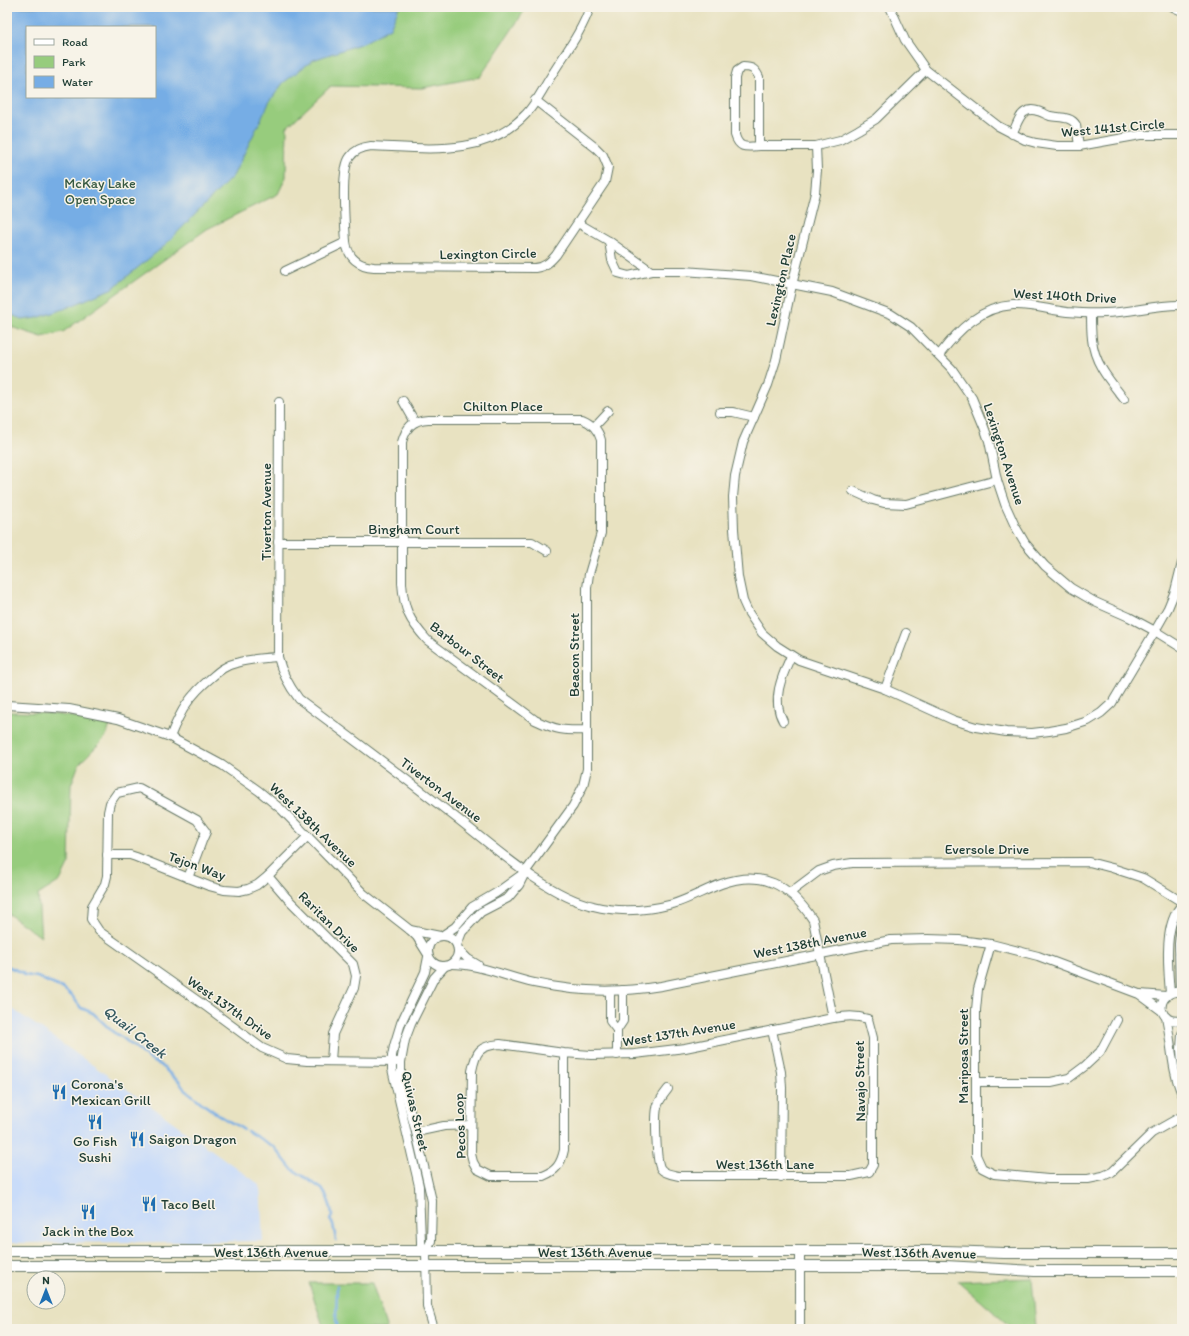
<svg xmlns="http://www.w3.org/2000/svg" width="1189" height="1336" font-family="Itim,sans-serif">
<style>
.built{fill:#c9dcf9}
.green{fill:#97cc7d;stroke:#5b8458;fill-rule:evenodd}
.water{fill:#76ade5;stroke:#4a758c;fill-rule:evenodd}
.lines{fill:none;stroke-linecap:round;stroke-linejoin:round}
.stream{stroke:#76ade5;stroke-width:2.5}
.minor-casing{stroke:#657765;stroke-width:10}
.major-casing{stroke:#657765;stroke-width:12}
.minor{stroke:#fff;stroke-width:8}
.major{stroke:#fff;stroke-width:10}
.labels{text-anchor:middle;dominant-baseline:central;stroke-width:3;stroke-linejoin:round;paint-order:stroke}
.street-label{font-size:14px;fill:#1f3d34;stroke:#f7f3e8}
.park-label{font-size:14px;fill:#375a43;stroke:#f7f3e8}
.poi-label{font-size:14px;fill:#1f3d34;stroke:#f7f3e8;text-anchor:start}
.water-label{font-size:15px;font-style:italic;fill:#355960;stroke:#f7f3e8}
</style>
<rect width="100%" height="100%" fill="#f7f3e8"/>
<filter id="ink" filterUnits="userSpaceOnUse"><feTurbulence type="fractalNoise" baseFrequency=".025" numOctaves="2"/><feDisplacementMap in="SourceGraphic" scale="8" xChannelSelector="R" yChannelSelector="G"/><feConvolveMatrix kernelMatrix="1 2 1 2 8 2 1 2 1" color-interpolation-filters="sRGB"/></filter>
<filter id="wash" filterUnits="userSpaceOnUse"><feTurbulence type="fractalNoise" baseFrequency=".012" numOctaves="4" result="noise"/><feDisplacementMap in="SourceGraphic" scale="16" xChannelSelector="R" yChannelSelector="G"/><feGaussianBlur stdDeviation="0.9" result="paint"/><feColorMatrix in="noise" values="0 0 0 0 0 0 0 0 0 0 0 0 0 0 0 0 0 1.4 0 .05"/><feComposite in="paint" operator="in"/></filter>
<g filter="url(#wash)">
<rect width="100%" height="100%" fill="#e8e2c1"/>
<path class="built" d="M7 1005 151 1106 260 1185 263 1241 7 1243Z"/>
<g class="green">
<path d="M7 7H527L480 77 422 88 331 86 287 127 286 177 278 194 207 229 63 332 42 337 14 328 7 324ZM27 27H155V97H27Z"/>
<path d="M7 712C42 712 76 715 110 725L106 737 79 764 71 785 69 863 60 881 38 895 41 937 7 913Z"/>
<path d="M1032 1278 1036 1328 1038 1329H1013L958 1281Z"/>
<path d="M309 1283H372L387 1329H324Z"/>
</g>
<path class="water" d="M7 7H399L390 28 363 43 313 60 283 83 270 101 233 176 163 247 113 288 64 309 37 318 22 320 7 312ZM27 27H155V97H27Z"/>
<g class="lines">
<g class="stream">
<path d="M7 966 23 973 24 975 37 977 64 989 73 997 81 1008 93 1013 113 1032 123 1038 150 1060 161 1065 173 1077 180 1082C182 1089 187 1091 192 1095 208 1109 224 1119 243 1129"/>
<path d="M247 1131 274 1147 291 1168 322 1189 327 1197 331 1208 332 1216 330 1220 333 1224 336 1240"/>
<path d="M337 1286 336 1319 338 1329"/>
</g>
</g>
</g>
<g filter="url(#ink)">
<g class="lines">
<defs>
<g id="minor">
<path d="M890 7 905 40 926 70 998 126 1025 140 1036 143 1057 146H1079L1141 135H1182"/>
<path d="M1173 7 1182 11"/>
<path d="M743 67C752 67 755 69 759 77V146C746 147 739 149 735 135V78L737 71Z"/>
<path d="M535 100 596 148 603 155 608 167 605 182 556 255C550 262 545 267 535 268L374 267C359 266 348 258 346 242 345 224 340 169 350 157 355 149 363 147 371 146 426 148 485 158 526 114 536 104 545 85 553 73 566 52 582 31 590 7"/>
<path d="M1012 134C1016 127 1019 115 1025 112 1033 107 1042 113 1050 116 1059 118 1071 116 1076 125L1079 146"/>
<path d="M759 146H816L840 140 858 130 876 119 926 70"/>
<path d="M816 146 817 170 815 193 792 285 776 360 768 385 743 442 735 476 733 497 734 529 738 577 743 601 748 612 762 633 777 646 799 660 885 689 953 720 976 727 1006 732 1032 733 1049 731 1066 728 1088 721 1101 713 1112 703 1155 631 1168 608 1175 591 1182 563"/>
<path d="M578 223 609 241 651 271H684L751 276 832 292 891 314 911 327 952 369 972 398 984 427 989 441 997 480 1005 504 1015 526 1025 543 1045 566 1071 588 1095 602 1129 617 1155 631 1182 648"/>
<path d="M609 241 612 260 618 273 629 276 651 271"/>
<path d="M285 271 346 242"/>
<path d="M1091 314C1091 322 1091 330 1092 339 1094 363 1109 380 1124 399"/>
<path d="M940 354C958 330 981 307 1013 305 1031 304 1049 310 1067 312 1079 313 1091 314 1104 313 1130 313 1156 304 1182 305"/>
<path d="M403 401 415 422"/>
<path d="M279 402 278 657C282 674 289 686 299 699 353 739 406 779 459 820 495 848 548 896 593 906 620 913 646 911 673 904 689 899 705 890 721 884 762 869 790 885 813 920L833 1018C846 1016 855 1015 868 1019L873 1038V1165L869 1172 851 1176H679C674 1175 665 1174 661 1169 656 1163 655 1117 657 1108 658 1102 664 1094 668 1089"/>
<path d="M720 412H733L754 417"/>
<path d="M594 426 608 411"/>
<path d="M853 491 873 500 884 503 906 504 997 480"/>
<path d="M278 542H532L547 551"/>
<path d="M885 689 906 633"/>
<path d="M7 705 69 709 118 719 170 737 222 765 259 791 282 810 364 894 410 930 417 937 427 953"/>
<path d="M783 721C771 700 782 676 791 656"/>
<path d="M170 737C181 710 189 696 212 677 219 671 226 665 236 663 249 659 264 658 278 657"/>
<path d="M107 855H130L136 857 209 886 224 890 239 891 248 889 257 885 268 876 308 836"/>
<path d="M268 876 287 898 353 964 356 976 354 988 333 1034 331 1061"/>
<path d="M188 878 202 841 206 832 197 820 139 788 117 793 110 803 108 812 107 876 105 884 92 906 91 919 99 931 208 1008 262 1048 287 1059 307 1061 401 1062"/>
<path d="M791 892 819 871 833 866 852 863 1089 862 1112 868 1143 878 1182 902"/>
<path d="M410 930 440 936"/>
<path d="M443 935 455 927 472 907 496 893 524 873"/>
<circle cx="443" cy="951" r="15"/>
<path d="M991 944 978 989 976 1010V1155L982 1168 994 1174 1048 1179H1088L1103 1176 1112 1172 1152 1133 1182 1116"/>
<path d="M457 945 462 932 481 912 508 898 519 885 526 871 573 806 583 786 587 769V588L589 574 601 533V440C598 429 592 423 582 419H428C412 420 406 428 402 442V583C404 610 409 620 427 640L535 720C556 730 563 731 587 730"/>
<path d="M458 949 468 959 478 965"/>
<path d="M428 957 425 972 401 1023 394 1046 392 1056V1069L419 1186 421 1242V1246L426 1251 427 1306 434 1329"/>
<path d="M451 964C480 964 506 977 534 983 576 992 619 993 661 986L891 940 928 939 959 940 991 944 1038 956 1139 994 1162 1011"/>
<path d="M610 991V1021L617 1030V1055"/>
<path d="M1175 992C1153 997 1160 1026 1182 1020"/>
<path d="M1170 993C1168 969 1163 923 1182 905"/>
<path d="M1180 993 1179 944 1182 916"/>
<path d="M1140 994 1166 996"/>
<path d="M1166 1017C1172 1043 1171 1069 1182 1094"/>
<path d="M617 1030 623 1021V990"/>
<path d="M772 1030 781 1072 782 1088 781 1177"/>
<path d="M1182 1034 1181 1049 1182 1065"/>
<path d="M564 1053V1150C561 1164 556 1171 543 1176H491L477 1169 473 1162 471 1154 472 1071C476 1051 479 1046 500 1044L564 1053 591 1055 635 1054 685 1048 833 1018"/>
<path d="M976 1082H1051L1069 1078 1085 1066 1100 1052 1117 1020"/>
<path d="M416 1132 444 1126 471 1125"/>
<path d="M426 1251 431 1241 432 1201 416 1132 401 1079V1062L405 1040 411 1024 434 978 445 966"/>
<path d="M800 1251V1329"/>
</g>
<g id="major">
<path d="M7 1251H945L1004 1253H1182"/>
<path d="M7 1266H945L1035 1271H1182"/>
</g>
</defs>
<use href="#minor" class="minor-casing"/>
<use href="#major" class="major-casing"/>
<use href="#minor" class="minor"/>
<use href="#major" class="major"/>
</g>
</g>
<defs>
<symbol id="restaurant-bare" viewBox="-9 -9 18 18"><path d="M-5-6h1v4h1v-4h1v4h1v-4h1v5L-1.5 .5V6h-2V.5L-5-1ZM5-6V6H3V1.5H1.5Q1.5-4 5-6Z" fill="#1f6fb2" stroke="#f7f3e8" stroke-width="2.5" paint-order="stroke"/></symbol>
</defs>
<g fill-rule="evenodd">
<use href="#restaurant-bare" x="48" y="1081" width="22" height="22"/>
<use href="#restaurant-bare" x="84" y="1111" width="22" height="22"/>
<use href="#restaurant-bare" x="126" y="1128" width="22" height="22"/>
<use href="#restaurant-bare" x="138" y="1193" width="22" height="22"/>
<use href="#restaurant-bare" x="77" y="1201" width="22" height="22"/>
</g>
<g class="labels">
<g class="street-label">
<text transform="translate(1113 128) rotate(-5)">West 141st Circle</text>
<text transform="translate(488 254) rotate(-1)">Lexington Circle</text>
<text transform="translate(781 280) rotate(-77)">Lexington Place</text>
<text transform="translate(1065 296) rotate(3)">West 140th Drive</text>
<text x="503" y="406">Chilton Place</text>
<text transform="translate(1004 454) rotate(72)">Lexington Avenue</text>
<text transform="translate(266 512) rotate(-90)">Tiverton Avenue</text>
<text x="414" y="529">Bingham Court</text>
<text transform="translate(467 652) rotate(38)">Barbour Street</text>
<text transform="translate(574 655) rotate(-90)">Beacon Street</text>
<text transform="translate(441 790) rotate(37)">Tiverton Avenue</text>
<text transform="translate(313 825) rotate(44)">West 138th Avenue</text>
<text x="987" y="849">Eversole Drive</text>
<text transform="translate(197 866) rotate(20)">Tejon Way</text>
<text transform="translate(329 922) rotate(45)">Raritan Drive</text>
<text transform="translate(810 943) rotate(-11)">West 138th Avenue</text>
<text transform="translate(230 1008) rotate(35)">West 137th Drive</text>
<text transform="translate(679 1033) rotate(-9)">West 137th Avenue</text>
<text transform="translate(963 1056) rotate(-90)">Mariposa Street</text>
<text transform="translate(860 1081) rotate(-91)">Navajo Street</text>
<text transform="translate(415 1111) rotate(77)">Quivas Street</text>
<text transform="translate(460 1126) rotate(-92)">Pecos Loop</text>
<text x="765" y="1164">West 136th Lane</text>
<text x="271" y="1252">West 136th Avenue</text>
<text x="595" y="1252">West 136th Avenue</text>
<text transform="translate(919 1253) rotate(1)">West 136th Avenue</text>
</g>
<g class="park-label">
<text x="100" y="183">McKay Lake<tspan x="100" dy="16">Open Space</tspan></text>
</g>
<g class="poi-label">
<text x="71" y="1084">Corona's<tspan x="71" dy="16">Mexican Grill</tspan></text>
<text x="149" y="1139">Saigon Dragon</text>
<text x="95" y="1141" text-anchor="middle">Go Fish<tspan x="95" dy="16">Sushi</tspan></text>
<text x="161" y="1204">Taco Bell</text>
<text x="88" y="1231" text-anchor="middle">Jack in the Box</text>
</g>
<g class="water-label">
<text transform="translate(135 1032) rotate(38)">Quail Creek</text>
</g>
</g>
<rect width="1189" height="1336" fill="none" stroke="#f7f3e8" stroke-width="24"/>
<rect x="26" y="26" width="130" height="72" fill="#f7f3e8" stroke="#a1aaa0"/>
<rect x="34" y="39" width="20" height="6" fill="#ffffff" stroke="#a1aaa0"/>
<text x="62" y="46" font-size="12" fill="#1f3d34">Road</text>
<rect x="34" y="56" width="20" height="12" fill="#97cc7d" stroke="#a1aaa0"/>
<text x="62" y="66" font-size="12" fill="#1f3d34">Park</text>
<rect x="34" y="76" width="20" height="12" fill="#76ade5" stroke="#a1aaa0"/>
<text x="62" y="86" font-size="12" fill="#1f3d34">Water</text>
<g transform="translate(46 1290)"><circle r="19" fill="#f7f3e8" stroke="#a1aaa0"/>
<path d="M0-3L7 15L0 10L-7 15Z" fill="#1f6fb2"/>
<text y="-6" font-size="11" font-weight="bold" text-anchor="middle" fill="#1f3d34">N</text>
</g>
</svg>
